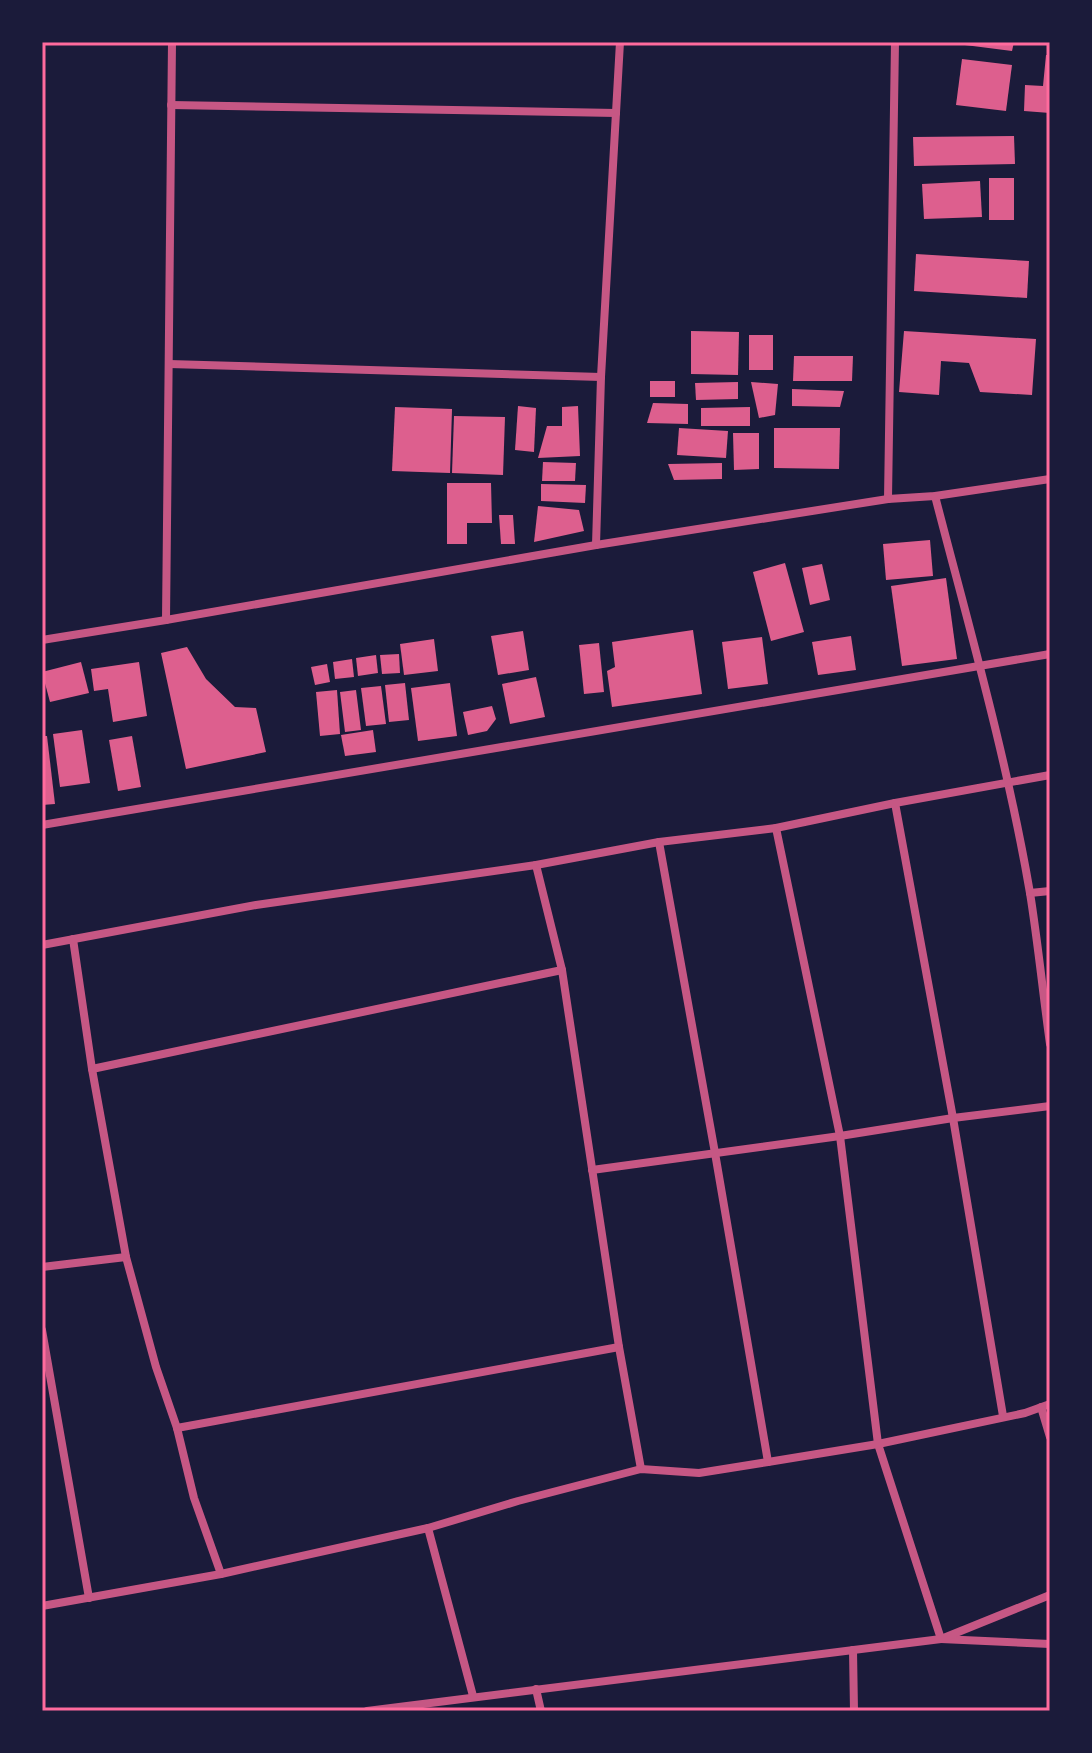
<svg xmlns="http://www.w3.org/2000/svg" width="1092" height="1753" font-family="Arial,sans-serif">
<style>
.building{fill:#dd5f8e}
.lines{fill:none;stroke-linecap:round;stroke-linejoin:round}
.minor{stroke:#c65784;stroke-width:8}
.neatline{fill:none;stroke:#ff6b9d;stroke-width:3}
</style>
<rect width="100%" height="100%" fill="#1b1b3a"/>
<g class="building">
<path d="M957 42H1014L1012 51 957 44Z"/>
<path d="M1046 55H1050V113L1024 111 1025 85 1043 86Z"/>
<path d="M962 59 1012 65 1006 111 956 105Z"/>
<path d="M1014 136 1015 164 914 166 913 137Z"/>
<rect x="989" y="178" width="25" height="42"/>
<path d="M980 181 982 217 924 219 922 184Z"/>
<path d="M916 254 1029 261 1027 298 914 291Z"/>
<path d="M691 331 739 332 738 375 691 374Z"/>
<path d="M904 331 1036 339 1032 395 980 392 969 363 941 361 939 395 899 392Z"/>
<rect x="749" y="335" width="24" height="35"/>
<path d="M794 356H853L852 381H793Z"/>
<rect x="650" y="381" width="25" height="16"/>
<path d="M738 382V399L696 400 695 383Z"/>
<path d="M751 382 778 384 775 415 759 418Z"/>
<path d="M792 389 844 391 840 407 792 406Z"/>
<path d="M653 403 688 404V424L647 423Z"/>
<path d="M518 406 536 408 534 452 515 450Z"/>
<path d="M578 406 580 456 538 458 547 426H562V407Z"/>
<path d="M395 407 452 409 450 473 392 471Z"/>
<path d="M750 407V426H701V408Z"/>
<path d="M454 416 505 417 503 475 452 473Z"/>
<path d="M679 428 728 431 726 458 677 455Z"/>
<path d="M774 428H840L839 469 774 468Z"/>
<path d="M733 433H759V469L734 470Z"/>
<path d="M543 462 576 463 575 481H542Z"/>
<path d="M722 463V479L674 480 668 464Z"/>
<path d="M447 483H491L492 523H467V544H447Z"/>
<path d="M541 484 586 485 585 503 541 501Z"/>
<path d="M538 506 579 510 584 531 534 542Z"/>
<path d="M499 515H513L515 544H501Z"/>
<path d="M930 540 933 576 886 580 883 544Z"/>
<path d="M785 563 804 632 771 641 753 572Z"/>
<path d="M822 564 830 600 810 605 802 568Z"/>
<path d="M946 578 957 659 902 666 891 586Z"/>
<path d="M693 630 702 694 612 707 607 671 615 667 612 642Z"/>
<path d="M523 631 529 670 498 675 491 636Z"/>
<path d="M851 636 856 670 818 675 812 642Z"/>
<path d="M762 637 768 684 728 689 722 642Z"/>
<path d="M434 639 438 671 404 675 400 644Z"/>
<path d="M599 643 604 692 584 694 579 645Z"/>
<path d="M187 647 206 679 235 707 256 708 266 752 186 769 161 653Z"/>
<path d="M399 654 400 673 382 674 380 655Z"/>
<path d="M376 655 378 673 358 676 356 658Z"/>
<path d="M352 659 354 677 335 679 333 662Z"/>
<path d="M81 662 89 693 50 702 42 672Z"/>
<path d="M139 662 147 716 113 722 108 689 94 691 91 669Z"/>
<path d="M327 664 330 682 315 685 311 667Z"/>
<path d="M536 677 545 717 510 724 502 684Z"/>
<path d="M405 683 409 720 389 722 385 685Z"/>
<path d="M450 683 457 736 418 741 411 688Z"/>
<path d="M381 686 386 724 366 726 361 688Z"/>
<path d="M337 690 340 734 320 736 316 692Z"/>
<path d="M356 690 361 730 345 732 340 692Z"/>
<path d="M492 706 496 719 487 731 468 735 463 712Z"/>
<path d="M82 730 90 783 60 787 53 734Z"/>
<path d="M373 730 376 752 345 756 341 735Z"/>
<path d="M42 736H47L55 804 42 805Z"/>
<path d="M132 736 141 787 118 791 109 740Z"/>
</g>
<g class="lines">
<g class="minor">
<path d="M171 105 616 113"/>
<path d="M169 364 601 377"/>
<path d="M935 496C969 627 1007 759 1030 893 1038 943 1043 994 1050 1044"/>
<path d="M888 499 895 42"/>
<path d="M596 545 601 377 620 42"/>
<path d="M166 620 172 42"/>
<path d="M42 640 166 620 596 545 888 499 935 496 1050 479"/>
<path d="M895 803 953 1118 1003 1416"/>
<path d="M42 825 1050 654"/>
<path d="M776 828 840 1136 878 1444 941 1639 1050 1644"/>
<path d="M659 842 715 1153 768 1462"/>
<path d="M536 865 562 970 619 1347 641 1469"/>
<path d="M1030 893 1050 891"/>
<path d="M73 939 92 1069 126 1257 156 1367 177 1428 194 1498 221 1574 428 1528 518 1501 641 1469 699 1473 768 1462 878 1444 1025 1413 1050 1404"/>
<path d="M42 945 256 905 536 865 659 842 776 828 895 803 1050 775"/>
<path d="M92 1069 562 970"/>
<path d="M592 1170 840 1136 953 1118 1050 1106"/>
<path d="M42 1267 126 1257"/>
<path d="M42 1330 89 1598"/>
<path d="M1041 1407 1050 1437"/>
<path d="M177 1428 619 1347"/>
<path d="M428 1528 473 1696"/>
<path d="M42 1606 221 1574"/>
<path d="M853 1650 854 1711"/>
<path d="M536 1689 541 1711"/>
<path d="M367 1711 941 1639 1050 1595"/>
</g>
</g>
<rect width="1092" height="1753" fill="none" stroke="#1b1b3a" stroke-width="88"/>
<rect x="44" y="44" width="1004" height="1665" class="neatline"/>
</svg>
